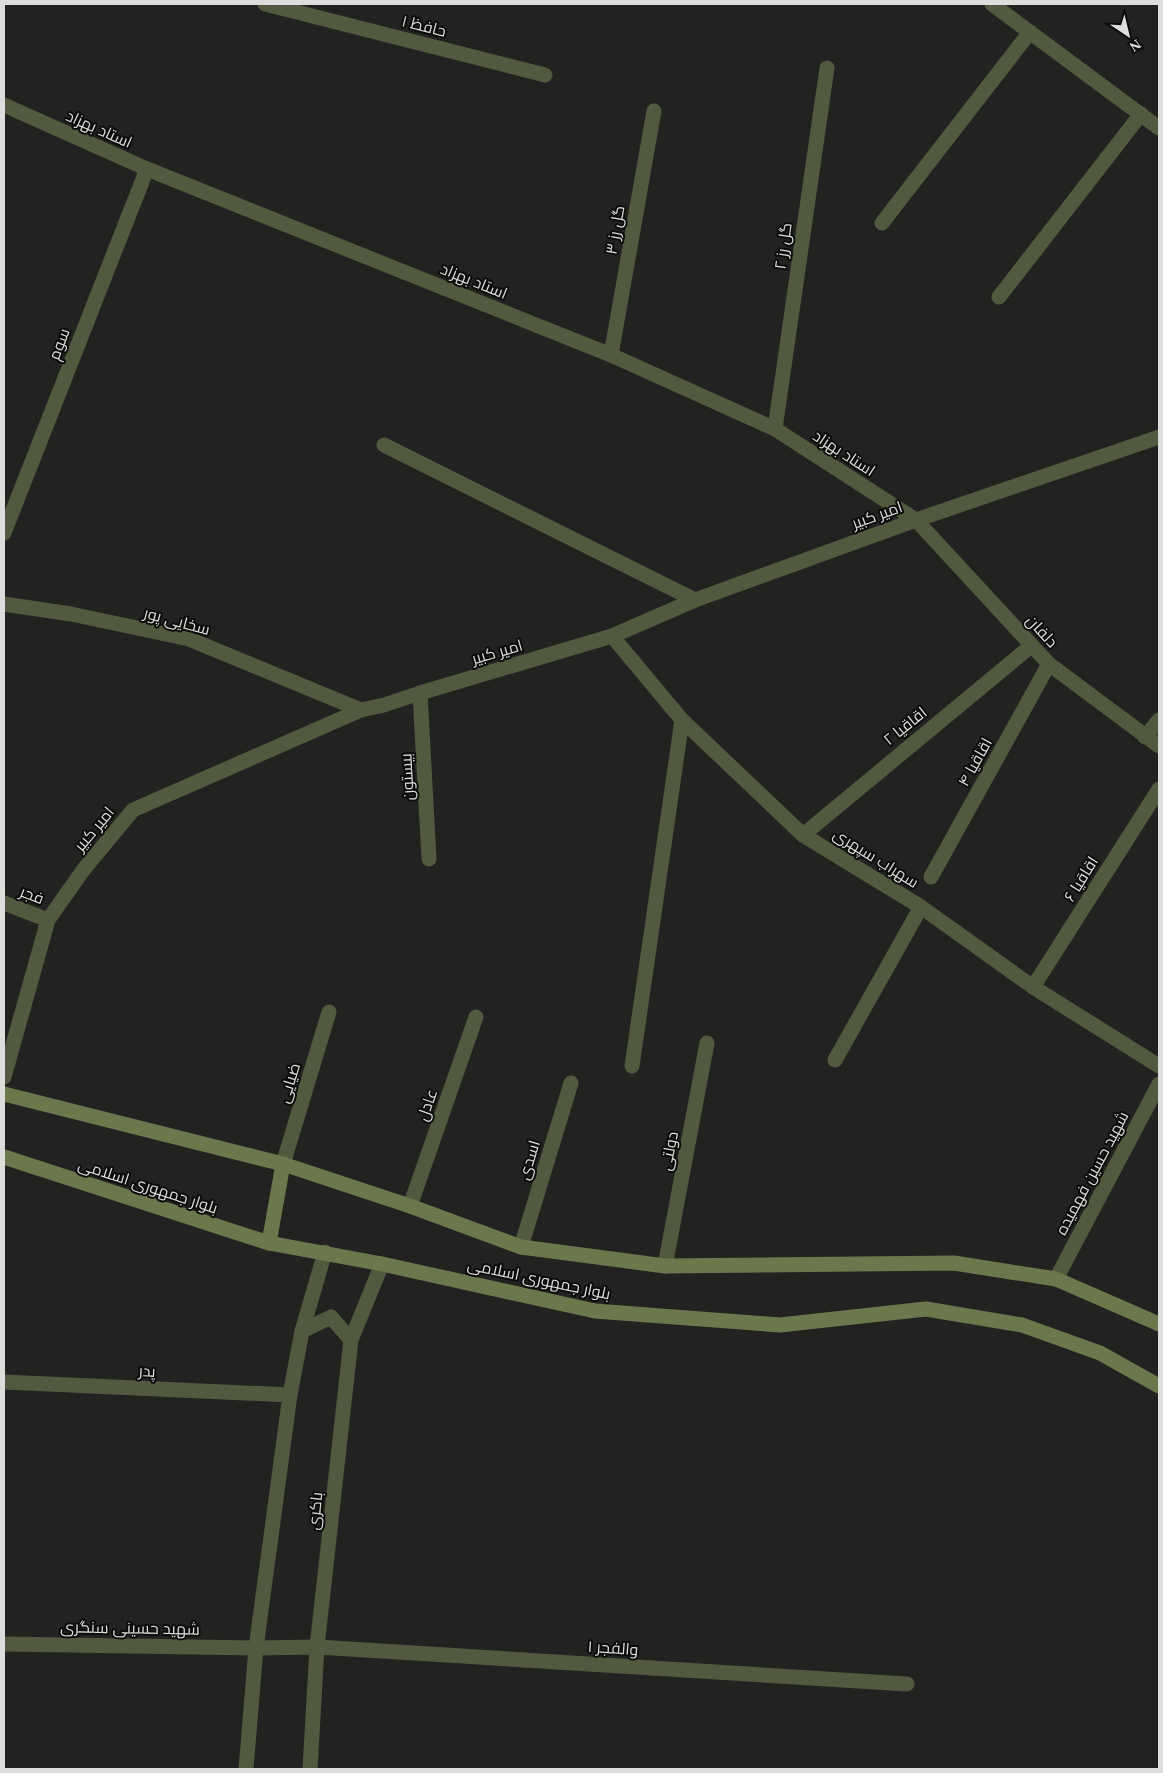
<svg xmlns="http://www.w3.org/2000/svg" width="1163" height="1773" font-family="'Times New Roman',Cairo,serif">
<style>
.lines{fill:none;stroke-linecap:round;stroke-linejoin:round}
.street{stroke:#51593e;stroke-width:15}
.secondary{stroke:#6b774d;stroke-width:15}
.labels{text-anchor:middle;dominant-baseline:central;stroke-width:4;stroke-linejoin:round;paint-order:stroke}
.street-label{font-size:16px;fill:#dddddc;stroke:#0c0c0b}
</style>
<rect width="100%" height="100%" fill="#222320"/>
<g class="lines">
<g class="street">
<path d="M265 4 545 75"/>
<path d="M992 4 1159 128"/>
<path d="M4 105 147 169 611 355 775 429 916 520 1049 664 1159 746"/>
<path d="M882 223 1030 32"/>
<path d="M999 297 1141 114"/>
<path d="M611 355 654 111"/>
<path d="M775 429 827 68"/>
<path d="M384 445 695 600"/>
<path d="M4 533 147 169"/>
<path d="M4 604 71 614 189 639 361 710"/>
<path d="M612 636 682 720 803 835 921 907 1033 987 1159 1066"/>
<path d="M420 693 429 859"/>
<path d="M1145 737 1159 720"/>
<path d="M803 835 1031 646"/>
<path d="M931 877 1049 664"/>
<path d="M4 903 48 920"/>
<path d="M1033 987 1159 789"/>
<path d="M835 1060 921 907"/>
<path d="M632 1066 682 720"/>
<path d="M4 1077 48 920 84 869 133 810 361 710 384 705 420 693 612 636 695 600 916 520 1159 437"/>
<path d="M283 1164 329 1012"/>
<path d="M410 1206 476 1017"/>
<path d="M521 1247 571 1083"/>
<path d="M665 1266 707 1043"/>
<path d="M1056 1279 1159 1084"/>
<path d="M302 1331 331 1317 351 1340"/>
<path d="M4 1382 290 1395"/>
<path d="M4 1644 256 1648 317 1647 907 1684"/>
<path d="M246 1769 256 1648 290 1395 302 1331 325 1252"/>
<path d="M310 1769 317 1647 351 1340 382 1264"/>
</g>
<g class="secondary">
<path d="M4 1094 283 1164 410 1206 521 1247 665 1266 954 1263 1056 1279 1159 1324"/>
<path d="M4 1157 269 1243 382 1264 595 1311 780 1325 926 1309 1022 1325 1100 1353 1159 1386"/>
<path d="M269 1243 283 1164"/>
</g>
</g>
<g class="labels">
<g class="street-label">
<text transform="translate(424 26) rotate(14)">حافظ ۱</text>
<text transform="translate(99 129) rotate(24)">استاد بهزاد</text>
<text transform="translate(615 230) rotate(-80)">گل رز ۳</text>
<text transform="translate(783 246) rotate(-82)">گل رز ۲</text>
<text transform="translate(474 281) rotate(22)">استاد بهزاد</text>
<text transform="translate(59 344) rotate(-69)">سوم</text>
<text transform="translate(844 453) rotate(33)">استاد بهزاد</text>
<text transform="translate(877 515) rotate(-20)">امیر کبیر</text>
<text transform="translate(177 621) rotate(15)">سخایی پور</text>
<text transform="translate(1042 631) rotate(47)">دلفان</text>
<text transform="translate(497 652) rotate(-16)">امیر کبیر</text>
<text transform="translate(905 726) rotate(-39)">اقاقیا ۲</text>
<text transform="translate(975 762) rotate(-61)">اقاقیا ۴</text>
<text transform="translate(407 777) rotate(-93)">بیستون</text>
<text transform="translate(94 829) rotate(-50)">امیر کبیر</text>
<text transform="translate(876 858) rotate(32)">سهراب سپهری</text>
<text transform="translate(1081 879) rotate(-58)">اقاقیا ۶</text>
<text transform="translate(32 895) rotate(21)">فجر</text>
<text transform="translate(289 1083) rotate(-73)">ضیایی</text>
<text transform="translate(427 1105) rotate(-71)">عادل</text>
<text transform="translate(669 1151) rotate(-79)">دولتی</text>
<text transform="translate(529 1160) rotate(-73)">اسدی</text>
<text transform="translate(1092 1173) rotate(-62)">شهید حسین فهمیده</text>
<text transform="translate(148 1186) rotate(18)">بلوار جمهوری اسلامی</text>
<text transform="translate(539 1279) rotate(12)">بلوار جمهوری اسلامی</text>
<text transform="translate(147 1371) rotate(3)">پدر</text>
<text transform="translate(315 1511) rotate(-84)">باکری</text>
<text transform="translate(130 1628) rotate(1)">شهید حسینی سنگری</text>
<text transform="translate(613 1648) rotate(4)">والفجر ۱</text>
</g>
</g>
<rect width="1163" height="1773" fill="none" stroke="#dddddc" stroke-width="10"/>
<g transform="translate(1128 35) rotate(145)" stroke="#0c0c0b" stroke-width="4" paint-order="stroke">
<path d="M0-4L9 19L0 12L-9 19Z" fill="#dddddc"/>
<text y="-8" font-size="14" font-weight="bold" text-anchor="middle" fill="#dddddc">N</text>
</g>
</svg>
